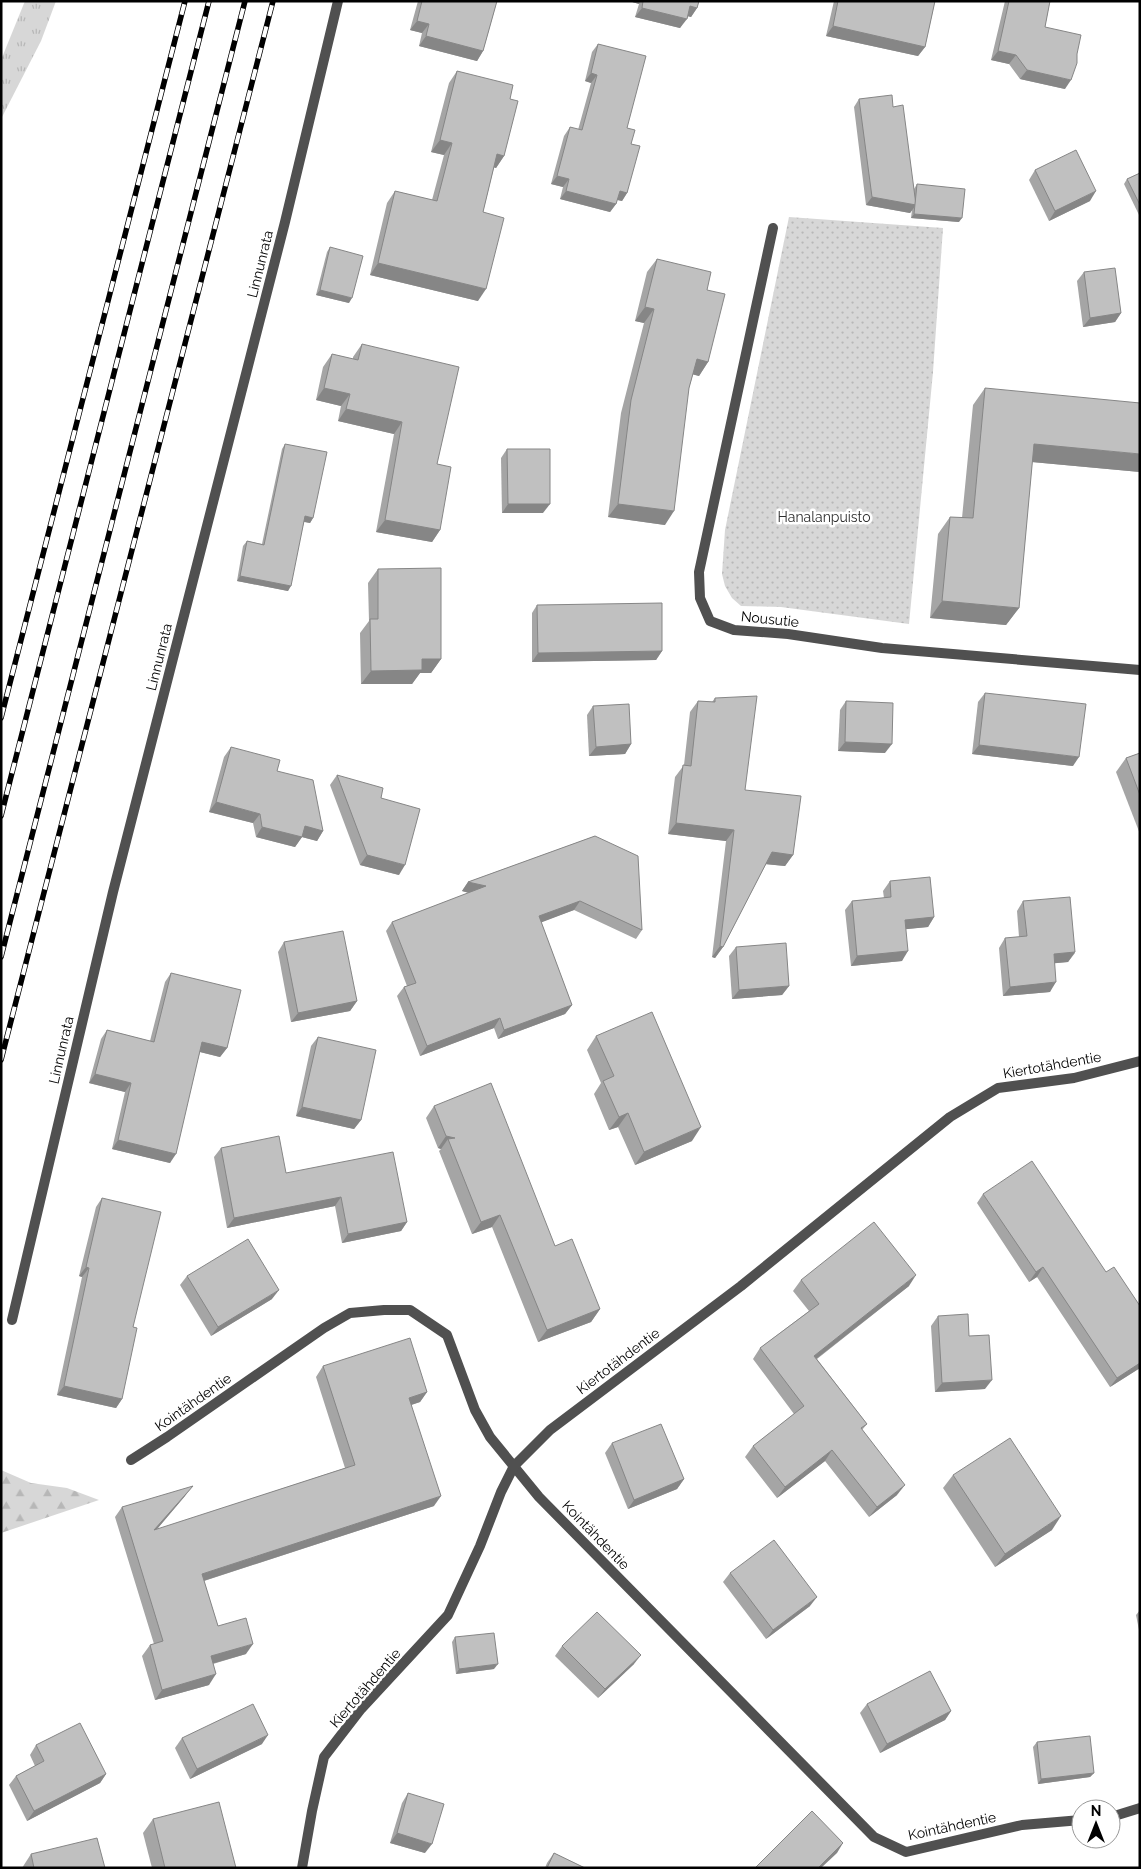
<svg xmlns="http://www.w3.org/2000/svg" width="1141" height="1869" font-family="Raleway,sans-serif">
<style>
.grass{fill:url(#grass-tufts)}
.forest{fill:url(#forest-firs)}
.park{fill:url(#park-dots)}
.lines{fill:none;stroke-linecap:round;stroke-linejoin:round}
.minor{stroke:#505050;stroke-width:10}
.rail-casing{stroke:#000;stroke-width:5.5}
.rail{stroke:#fff;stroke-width:4;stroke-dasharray:11;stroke-linecap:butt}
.wall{fill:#a5a5a5}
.shaded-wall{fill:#868686}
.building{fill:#c0c0c0;stroke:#868686}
.labels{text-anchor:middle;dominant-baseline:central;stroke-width:5;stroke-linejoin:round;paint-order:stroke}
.street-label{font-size:14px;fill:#000;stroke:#fff}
.park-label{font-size:14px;fill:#2e2e2e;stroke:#fff}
</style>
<defs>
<pattern id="grass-tufts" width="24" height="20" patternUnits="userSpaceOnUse" patternTransform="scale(1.25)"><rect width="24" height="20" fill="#d7d7d7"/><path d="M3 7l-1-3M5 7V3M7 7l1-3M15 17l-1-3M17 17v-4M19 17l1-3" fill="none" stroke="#b7b7b7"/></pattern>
<pattern id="forest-firs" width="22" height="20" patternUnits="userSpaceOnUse" patternTransform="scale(1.25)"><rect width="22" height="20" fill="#d7d7d7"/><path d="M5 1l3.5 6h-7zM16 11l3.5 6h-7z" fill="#b7b7b7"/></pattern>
<pattern id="park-dots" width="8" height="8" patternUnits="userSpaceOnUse" patternTransform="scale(1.25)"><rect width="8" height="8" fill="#d7d7d7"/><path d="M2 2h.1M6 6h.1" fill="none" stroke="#b7b7b7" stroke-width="1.8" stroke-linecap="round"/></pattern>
</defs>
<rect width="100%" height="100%" fill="#fff"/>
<path class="grass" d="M25 1H56L41 41 1 119V60Z"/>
<path class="forest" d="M1 1470 31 1483 67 1488 99 1500 1 1533Z"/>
<path class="park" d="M789 217 943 228 933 372 909 624 781 607 741 606 732 598 725 586 722 574 725 530Z"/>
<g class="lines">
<g class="minor">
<path d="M773 228 699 572 700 598 710 621 734 630 788 634 882 648 1140 670"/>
<path d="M12 1320 113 892 285 222 338 1"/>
<path d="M131 1460 167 1437 324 1328 350 1313 384 1310H410L447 1335 475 1410 490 1437 539 1497 874 1837 906 1852 1022 1825 1081 1820"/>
<path d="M1111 1817 1140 1808"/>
<path d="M302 1868 312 1811 324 1757 361 1709 448 1615 480 1546 501 1492 514 1466 550 1430 741 1286 950 1117 998 1088 1074 1078 1140 1061"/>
</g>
<defs>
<g id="rail">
<path d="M1 718 185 1"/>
<path d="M1 816 209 1"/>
<path d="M1 957 245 1"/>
<path d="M1 1060 273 1"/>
</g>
</defs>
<use href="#rail" class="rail-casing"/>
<use href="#rail" class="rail"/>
</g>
<g class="wall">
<path d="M418 1H497L483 51 477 61 419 46 422 33 410 30Z"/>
<path d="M629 1H699L697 8 691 17 687 16 680 28 635 17 639 4Z"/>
<path d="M834 1H935L925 47 918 56 826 36Z"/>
<path d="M1005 1H1050L1045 27 1065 89 1020 79 1009 64 991 60Z"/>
<path d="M598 44 627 128 631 144 627 193 622 201 617 200 616 204 610 212 560 199 563 187 551 184 564 136 570 127 578 130 591 83 585 81 592 52Z"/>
<path d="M457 71 510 99 504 156 496 168 494 167 483 212 478 301 370 275 387 203 395 191 432 200 444 155 431 152 449 83Z"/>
<path d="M859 99 893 107 914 189 917 184 959 222 911 218 912 210 910 213 866 205 854 107Z"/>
<path d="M1035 170 1090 201 1049 221 1029 180Z"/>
<path d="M1140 173V217L1124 184 1127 179Z"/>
<path d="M330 247 349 303 316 295 327 252Z"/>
<path d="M657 259 707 290 708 362 699 376 693 374 689 388 665 525 608 517 621 413 644 323 635 321 647 272Z"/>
<path d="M1084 272 1121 313 1115 322 1083 327 1077 281Z"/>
<path d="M362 344 437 464 440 530 432 542 376 532 394 434 338 421 341 406 316 400 323 367 332 354 353 359V357Z"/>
<path d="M985 388 1140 472 1032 462 1019 608 1006 625 930 618 938 534 950 517 962 518 973 405Z"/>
<path d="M285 444 313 518 310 523 304 522 288 591 237 581 243 546 247 541 262 544 282 449Z"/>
<path d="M507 449 543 513H502L501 458Z"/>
<path d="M378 569 441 659 431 673H420L412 684H361L360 633 369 621 368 583Z"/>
<path d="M537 605 662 651 656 660 532 662V613Z"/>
<path d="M985 693 1073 766 972 754 978 702Z"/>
<path d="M715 698 745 790 793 855 785 866 766 864 723 947 715 958 712 957 726 841 668 834 675 777 684 765 690 712 698 701 712 702Z"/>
<path d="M846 701 885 753 838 751 840 710Z"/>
<path d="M593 706 631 744 625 754 589 756 587 715Z"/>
<path d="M231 747 277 771 323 831 317 841 302 837 295 847 256 837 253 823 209 812 224 757Z"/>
<path d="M1140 753V834L1116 772 1126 758Z"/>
<path d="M337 775 381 798 399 875 360 865 330 785Z"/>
<path d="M595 836 642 930 636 939 574 910 541 922 572 1005 565 1014 498 1039 494 1028 420 1056 397 996 404 987 407 986 386 931 392 922 469 893 462 891 468 882Z"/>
<path d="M890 881 934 917 928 927 906 929 902 961 851 966 845 910 852 901 884 898 883 891Z"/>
<path d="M1023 901 1075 953 1068 962 1055 963 1050 992 1003 996 999 948 1005 938 1019 937 1017 911Z"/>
<path d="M284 942 357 1001 350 1011 291 1022 278 952Z"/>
<path d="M736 947 789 986 782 995 732 999 729 956Z"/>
<path d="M171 973 227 1048 220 1057 200 1052 170 1163 112 1149 125 1092 89 1083 101 1039 107 1030 150 1041 165 982Z"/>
<path d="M596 1036 692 1141 635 1165 618 1127 609 1130 594 1094 601 1083 587 1050Z"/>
<path d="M318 1037 361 1120 354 1129 296 1116 311 1046Z"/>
<path d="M434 1106 555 1246 600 1309 591 1322 538 1342 492 1227 472 1234 439 1151 441 1149 438 1148 426 1118Z"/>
<path d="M221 1148 286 1173 407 1222 401 1231 342 1243 335 1206 227 1228 214 1157Z"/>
<path d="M983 1194 1106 1272 1140 1306V1368L1110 1387 1037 1277 1029 1282 977 1203Z"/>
<path d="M102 1198 122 1399 116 1408 57 1395 82 1277 79 1276 96 1207Z"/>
<path d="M187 1276 272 1299 211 1336 180 1285Z"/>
<path d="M801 1280 909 1286 817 1359 867 1424 862 1430 897 1495 869 1517 825 1461 777 1498 745 1457 753 1446 794 1414 753 1359 760 1348 809 1311 793 1291Z"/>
<path d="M938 1316 969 1336 985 1389 935 1392 931 1326Z"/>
<path d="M323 1366 427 1392 420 1402 411 1405 434 1506 204 1581 218 1626 246 1654 213 1664 209 1685 155 1700 142 1656 150 1645 154 1644 115 1517 122 1507 185 1496 156 1530 345 1468 316 1377Z"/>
<path d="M612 1443 684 1479 677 1489 628 1509 605 1453Z"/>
<path d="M953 1475 1052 1530 995 1567 943 1488Z"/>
<path d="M730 1573 810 1606 766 1639 723 1582Z"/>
<path d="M1140 1610V1635L1136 1615Z"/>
<path d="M455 1637 494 1669 456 1674 452 1642Z"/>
<path d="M562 1646 634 1664 598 1698 555 1656Z"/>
<path d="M867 1704 951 1711 945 1720 880 1753 860 1713Z"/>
<path d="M182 1738 262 1744 190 1779 175 1748Z"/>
<path d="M1037 1742 1094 1773 1090 1777 1038 1784 1033 1747Z"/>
<path d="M36 1745 106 1774 100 1783 27 1821 9 1785 16 1776 35 1766 30 1755Z"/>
<path d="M408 1793 425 1853 390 1843 402 1803Z"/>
<path d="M153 1819 236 1868H152L143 1833Z"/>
<path d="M554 1853 585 1868H545L547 1863Z"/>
<path d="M31 1854 105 1868H22Z"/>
</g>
<g class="shaded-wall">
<path d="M629 1H640L639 4Z"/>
<path d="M690 6 697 8 691 17 684 15Z"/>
<path d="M642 8 687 19 680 28 635 17Z"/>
<path d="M417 21 429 24 422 33 410 30Z"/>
<path d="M833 26 925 47 918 56 826 36Z"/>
<path d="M426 36 483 51 477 61 419 46Z"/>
<path d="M998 51 1016 55 1009 64 991 60Z"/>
<path d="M1027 70 1071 80 1065 89 1020 79Z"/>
<path d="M591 73 597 75 591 83 585 81Z"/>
<path d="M440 140 452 143 444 155 431 152Z"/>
<path d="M497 154 504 156 496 168 489 166Z"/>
<path d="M557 176 569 179 563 187 551 184Z"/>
<path d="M566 191 616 204 610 212 560 199Z"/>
<path d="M620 191 627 193 622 201 614 199Z"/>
<path d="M1096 191 1090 201 1049 221 1055 211Z"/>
<path d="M872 197 916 205 910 213 866 205Z"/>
<path d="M914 214 962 218 959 222 911 218Z"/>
<path d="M378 263 486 289 478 301 370 275Z"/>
<path d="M320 290 352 298 349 303 316 295Z"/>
<path d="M645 307 654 309 644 323 635 321Z"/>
<path d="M1121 313 1115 322 1083 327 1090 318Z"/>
<path d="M697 359 708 362 699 376 687 373Z"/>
<path d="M324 388 350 394 341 406 316 400Z"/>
<path d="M346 409 402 422 394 434 338 421Z"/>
<path d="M1034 444 1140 454V472L1021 461Z"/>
<path d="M508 504H550L543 513H502Z"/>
<path d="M618 504 674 511 665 525 608 517Z"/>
<path d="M305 516 313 518 310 523 301 521Z"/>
<path d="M385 520 440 530 432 542 376 532Z"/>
<path d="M240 576 291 586 288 591 237 581Z"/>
<path d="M942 601 1019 608 1006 625 930 618Z"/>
<path d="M662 651 656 660 532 662 538 653Z"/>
<path d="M422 659H441L431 673H420L412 684H361L371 671Z"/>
<path d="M845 742 892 744 885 753 838 751Z"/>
<path d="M631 744 625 754 589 756 596 747Z"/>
<path d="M979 745 1079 757 1073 766 972 754Z"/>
<path d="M216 802 260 814 253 823 209 812Z"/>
<path d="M676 823 734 830 726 841 668 834Z"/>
<path d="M305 826 323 831 317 841 298 836Z"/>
<path d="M262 827 302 837 295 847 256 837Z"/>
<path d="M772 852 793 855 785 866 764 864Z"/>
<path d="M367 855 405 865 399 875 360 865Z"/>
<path d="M468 882 486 886 480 896 462 891Z"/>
<path d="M580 901 574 910 532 926 539 916Z"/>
<path d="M934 917 928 927 898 930 905 920Z"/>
<path d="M720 946 723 947 715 958 712 957Z"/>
<path d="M908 951 902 961 851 966 857 956Z"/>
<path d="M1075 952 1068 962 1047 964 1054 954Z"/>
<path d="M1056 982 1050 992 1003 996 1010 987Z"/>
<path d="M789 986 782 995 732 999 739 990Z"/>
<path d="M357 1001 350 1011 291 1022 298 1013Z"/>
<path d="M572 1005 565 1014 498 1039 504 1030Z"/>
<path d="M500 1018 494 1028 420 1056 427 1046Z"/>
<path d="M202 1042 227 1048 220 1057 196 1051Z"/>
<path d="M95 1074 131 1083 125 1092 89 1083Z"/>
<path d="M302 1107 361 1120 354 1129 296 1116Z"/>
<path d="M628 1113 618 1127 609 1130 619 1117Z"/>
<path d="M701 1127 692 1141 635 1165 644 1152Z"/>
<path d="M446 1136 455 1138 448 1139 441 1149 438 1148Z"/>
<path d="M118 1140 176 1154 170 1163 112 1149Z"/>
<path d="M341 1197 335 1206 227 1228 234 1218Z"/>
<path d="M500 1215 492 1227 472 1234 481 1222Z"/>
<path d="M407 1222 401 1231 342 1243 348 1234Z"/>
<path d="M86 1267 89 1268 82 1277 79 1276Z"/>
<path d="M1043 1267 1037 1277 1029 1282 1036 1272Z"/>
<path d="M916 1275 909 1286 807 1366 814 1356Z"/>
<path d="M279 1290 272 1299 211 1336 218 1327Z"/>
<path d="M600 1309 591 1322 538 1342 547 1330Z"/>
<path d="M1140 1363V1368L1110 1387 1117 1378Z"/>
<path d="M992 1380 985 1389 935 1392 942 1383Z"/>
<path d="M64 1386 122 1399 116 1408 57 1395Z"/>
<path d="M427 1392 420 1402 402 1408 409 1398Z"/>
<path d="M832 1450 825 1461 777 1498 785 1487Z"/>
<path d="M684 1479 677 1489 628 1509 634 1500Z"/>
<path d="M905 1485 897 1495 869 1517 877 1507Z"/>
<path d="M193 1486 185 1496 147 1541 154 1530Z"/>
<path d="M441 1496 434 1506 194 1584 202 1574Z"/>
<path d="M1061 1516 1052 1530 995 1567 1005 1554Z"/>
<path d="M817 1597 810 1606 766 1639 773 1630Z"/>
<path d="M253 1644 246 1654 204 1666 211 1656Z"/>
<path d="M641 1655 634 1664 598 1698 605 1689Z"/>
<path d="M498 1664 494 1669 456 1674 459 1669Z"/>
<path d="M216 1674 209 1685 155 1700 162 1690Z"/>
<path d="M951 1711 945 1720 880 1753 887 1744Z"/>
<path d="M268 1735 262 1744 190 1779 197 1769Z"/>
<path d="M1094 1773 1090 1777 1038 1784 1041 1779Z"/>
<path d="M106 1774 100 1783 27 1821 34 1811Z"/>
<path d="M397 1833 432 1844 425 1853 390 1843Z"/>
<path d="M843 1843 837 1853 821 1868H818Z"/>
</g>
<g class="building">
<path d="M422 1H497L483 51 426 36 429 24 417 21Z"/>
<path d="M643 1H699L697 8 690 6 687 19 642 8Z"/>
<path d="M838 1H935L925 47 833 26Z"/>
<path d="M1009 1H1050L1045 27 1081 35 1077 54V63L1071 80 1027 70 1016 55 998 51Z"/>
<path d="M598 44 646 56 627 128 635 130 631 144 640 146 627 193 620 191 616 204 566 191 569 179 557 176 570 127 582 130 597 75 591 73Z"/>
<path d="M457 71 513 85 510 99 518 101 504 156 497 154 483 212 504 218 486 289 378 263 395 191 437 201 452 143 440 140Z"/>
<path d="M892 95 893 107 903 105 916 205 872 197 859 99Z"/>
<path d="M1076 150 1096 191 1055 211 1035 170Z"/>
<path d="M1140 173V205L1127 179Z"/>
<path d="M917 184 965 189 962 218 914 214Z"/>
<path d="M330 247 363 256 352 298 320 290Z"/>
<path d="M657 259 711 272 707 290 725 294 708 362 697 359 689 388 674 511 618 504 631 400 654 309 645 307Z"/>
<path d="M1115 268 1121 313 1090 318 1084 272Z"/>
<path d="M362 344 459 367 437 464 451 467 440 530 385 520 402 422 346 409 350 394 324 388 332 354 358 360Z"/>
<path d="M985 388 1140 403V454L1034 444 1019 608 942 601 950 517 973 518Z"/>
<path d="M285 444 327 452 313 518 305 516 291 586 240 576 247 541 264 545Z"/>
<path d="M507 449H550V504H508Z"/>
<path d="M441 568V659H422V670L371 671 370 619H378V569Z"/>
<path d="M662 603V651L538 653 537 605Z"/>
<path d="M985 693 1086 704 1079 757 979 745Z"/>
<path d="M757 696 745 790 801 796 793 855 772 852 723 947 720 946 734 830 676 823 683 765 691 766 698 701 715 702V698Z"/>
<path d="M846 701 893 703 892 744 845 742Z"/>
<path d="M629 704 631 744 596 747 593 706Z"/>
<path d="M231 747 280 760 277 771 313 780 323 831 305 826 302 837 262 827 260 814 216 802Z"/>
<path d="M1140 753V795L1126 758Z"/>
<path d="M337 775 383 788 381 798 420 809 405 865 367 855Z"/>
<path d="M595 836 638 856 642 930 580 901 539 916 572 1005 504 1030 500 1018 427 1046 404 987 416 983 392 922 486 886 468 882Z"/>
<path d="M930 877 934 917 905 920 908 951 857 956 852 901 891 897 890 881Z"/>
<path d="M1070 897 1075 952 1054 954 1056 982 1010 987 1005 938 1027 936 1023 901Z"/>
<path d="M343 931 357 1001 298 1013 284 942Z"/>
<path d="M786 943 789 986 739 990 736 947Z"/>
<path d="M171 973 241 990 227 1048 202 1042 176 1154 118 1140 131 1083 95 1074 107 1030 154 1042Z"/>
<path d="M652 1012 701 1127 644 1152 628 1113 619 1117 603 1081 614 1076 596 1036Z"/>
<path d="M318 1037 376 1050 361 1120 302 1107Z"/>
<path d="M491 1083 555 1246 572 1239 600 1309 547 1330 500 1215 481 1222 448 1139 455 1138 446 1136 434 1106Z"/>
<path d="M279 1136 286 1173 393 1152 407 1222 348 1234 341 1197 234 1218 221 1148Z"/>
<path d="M1032 1161 1106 1272 1114 1267 1140 1306V1363L1117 1378 1043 1267 1036 1272 983 1194Z"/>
<path d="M102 1198 161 1212 133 1327 137 1328 122 1399 64 1386 89 1268 86 1267Z"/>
<path d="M874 1222 916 1275 814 1356 867 1424 861 1428 905 1485 877 1507 832 1450 785 1487 753 1446 804 1406 760 1348 819 1304 801 1280Z"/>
<path d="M248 1239 279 1290 218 1327 187 1276Z"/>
<path d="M968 1314 969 1336 989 1335 992 1380 942 1383 938 1316Z"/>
<path d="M410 1338 427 1392 409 1398 441 1496 202 1574 218 1626 246 1618 253 1644 211 1656 216 1674 162 1690 150 1645 163 1641 122 1507 193 1486 154 1530 355 1465 323 1366Z"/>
<path d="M661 1424 684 1479 634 1500 612 1443Z"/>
<path d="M1010 1438 1061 1516 1005 1554 953 1475Z"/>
<path d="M774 1540 817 1597 773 1630 730 1573Z"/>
<path d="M597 1612 641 1655 605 1689 562 1646Z"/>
<path d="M494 1633 498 1664 459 1669 455 1637Z"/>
<path d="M930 1671 951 1711 887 1744 867 1704Z"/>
<path d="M253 1704 268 1735 197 1769 182 1738Z"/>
<path d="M80 1723 106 1774 34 1811 16 1776 44 1761 36 1745Z"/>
<path d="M1090 1736 1094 1773 1041 1779 1037 1742Z"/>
<path d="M408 1793 444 1804 432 1844 397 1833Z"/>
<path d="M219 1802 236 1868H165L153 1819Z"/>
<path d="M812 1811 843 1843 818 1868H755Z"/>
<path d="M97 1838 105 1868H34L31 1854Z"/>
<path d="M554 1853 585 1868H547Z"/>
</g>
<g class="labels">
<g class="street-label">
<text transform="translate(260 264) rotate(-76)">Linnunrata</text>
<text transform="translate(770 619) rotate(6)">Nousutie</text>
<text transform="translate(159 657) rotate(-76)">Linnunrata</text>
<text transform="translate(61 1050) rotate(-77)">Linnunrata</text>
<text transform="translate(1052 1065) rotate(-10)">Kiertotähdentie</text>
<text transform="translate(618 1361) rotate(-37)">Kiertotähdentie</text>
<text transform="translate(193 1402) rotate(-35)">Kointähdentie</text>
<text transform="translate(596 1535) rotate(46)">Kointähdentie</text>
<text transform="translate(365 1688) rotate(-49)">Kiertotähdentie</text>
<text transform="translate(952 1826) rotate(-12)">Kointähdentie</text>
</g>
<g class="park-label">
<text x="824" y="517">Hanalanpuisto</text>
</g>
</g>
<rect width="1141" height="1869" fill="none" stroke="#000000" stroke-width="5"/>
<g transform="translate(1096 1824)"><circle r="24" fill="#ffffff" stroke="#999999"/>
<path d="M0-4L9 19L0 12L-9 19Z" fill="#000000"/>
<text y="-8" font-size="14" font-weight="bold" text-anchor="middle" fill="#000000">N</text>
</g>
</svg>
